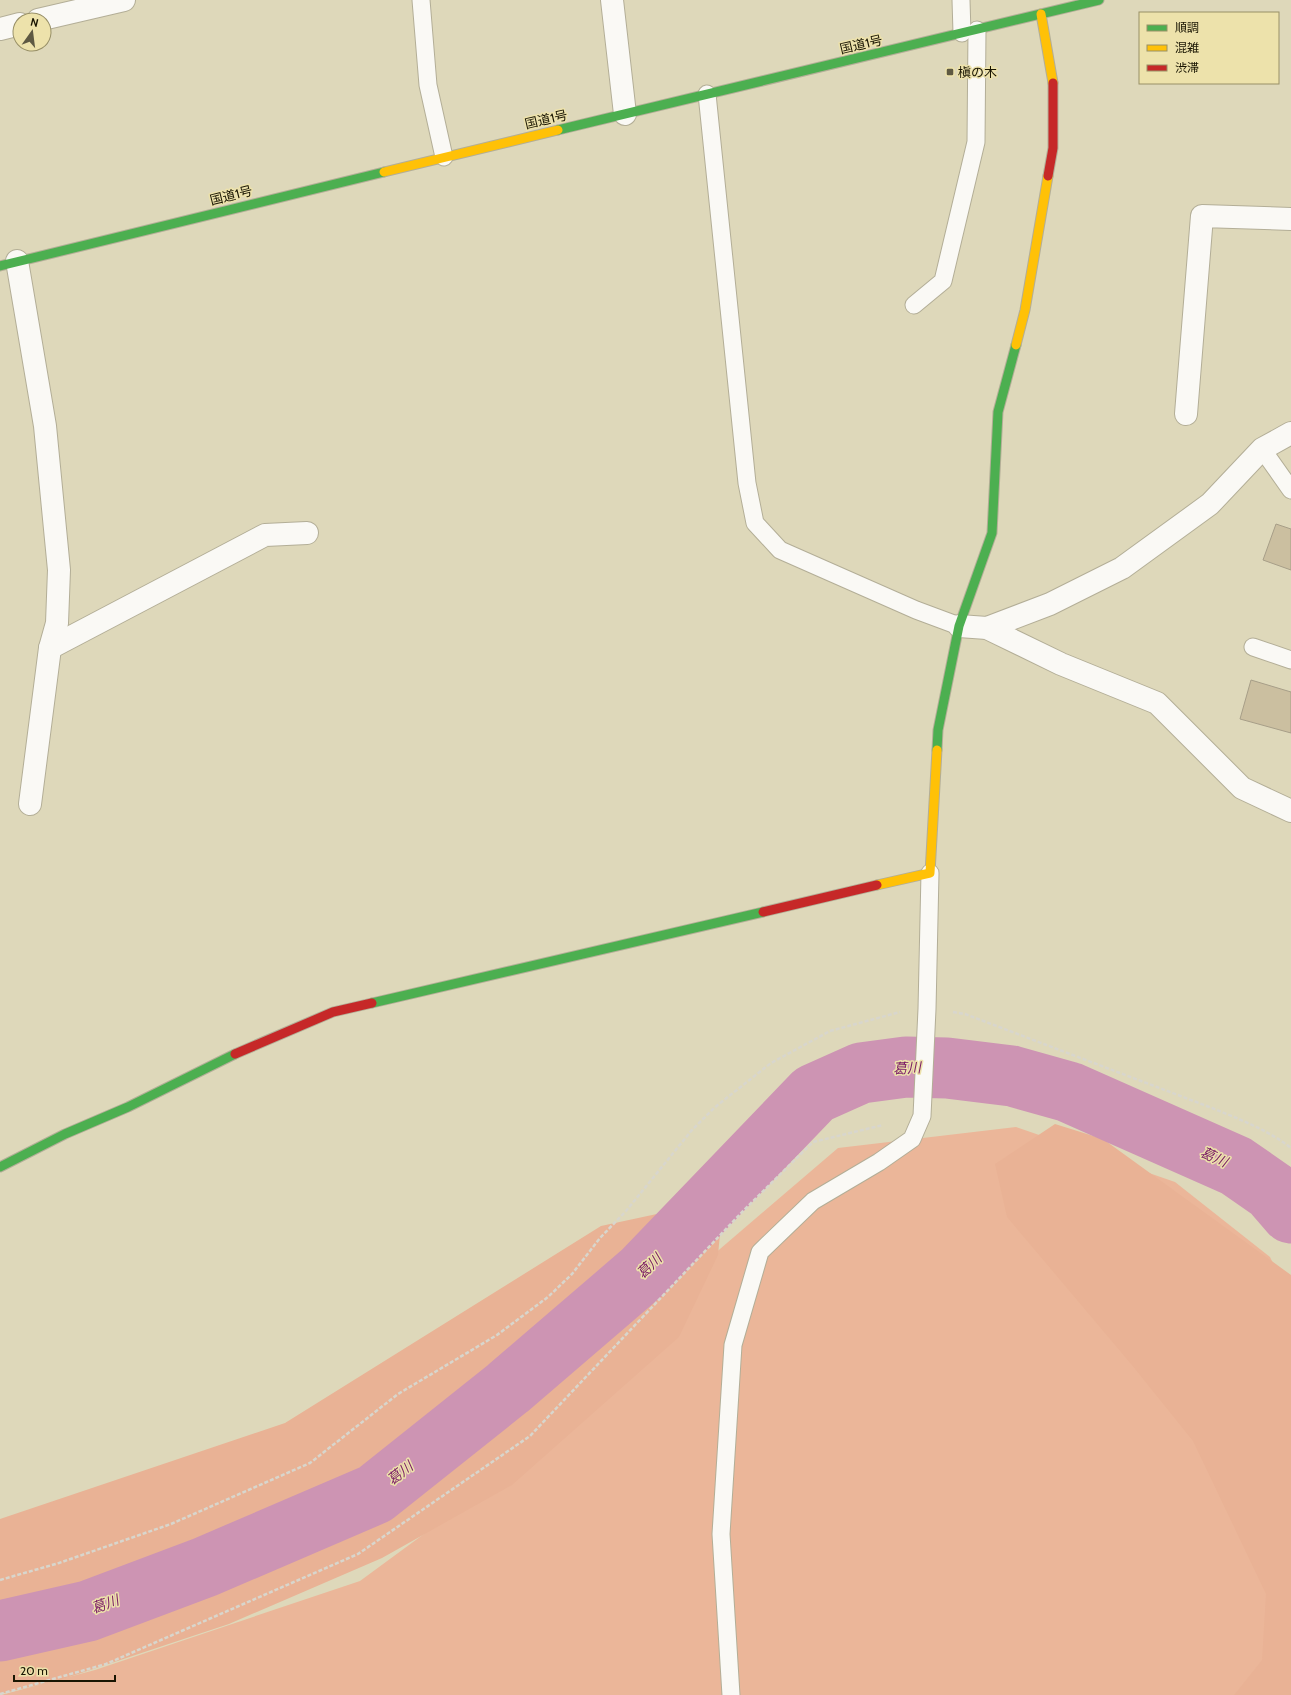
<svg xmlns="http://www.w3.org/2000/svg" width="1291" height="1695" font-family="Cabin,'Noto Sans JP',sans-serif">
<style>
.green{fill:#ebb699}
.forest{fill:#e9b295}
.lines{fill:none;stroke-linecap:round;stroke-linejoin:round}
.river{stroke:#cd94b3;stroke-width:61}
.building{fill:#cbbfa0;stroke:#a79e88}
.lane-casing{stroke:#b3ae97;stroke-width:19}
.street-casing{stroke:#b3ae97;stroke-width:24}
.fast-casing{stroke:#b3ae97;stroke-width:11}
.slow-casing{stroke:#b3ae97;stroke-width:11}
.jam-casing{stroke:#b3ae97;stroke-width:11}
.path{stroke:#d8d6cd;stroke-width:2.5;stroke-dasharray:4 2;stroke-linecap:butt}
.lane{stroke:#faf9f5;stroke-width:17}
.street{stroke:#faf9f5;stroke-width:22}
.fast{stroke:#4caf50;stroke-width:9}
.slow{stroke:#ffc107;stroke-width:9}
.jam{stroke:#c62828;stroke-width:9}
.poi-dot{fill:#5e5942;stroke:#ede2ab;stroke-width:1.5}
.labels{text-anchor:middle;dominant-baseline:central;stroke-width:3;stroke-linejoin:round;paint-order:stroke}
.street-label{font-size:13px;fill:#191502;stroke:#ede2ab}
.poi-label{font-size:13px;fill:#191502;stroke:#ede2ab;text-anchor:start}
.water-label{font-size:14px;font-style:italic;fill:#791a65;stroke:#ede2ab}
</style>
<rect width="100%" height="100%" fill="#ded8ba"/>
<path class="green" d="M1016 1127 1175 1182 1270 1257 1291 1300V1695H1L95 1670 360 1581 541 1448 692 1273 838 1148Z"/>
<g class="forest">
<path d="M1055 1124 1103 1139 1291 1275V1695H1234L1262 1660 1266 1594 1193 1441 1131 1364 1007 1217 995 1164Z"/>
<path d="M680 1209 722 1213 718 1255 679 1337 512 1485 382 1558 229 1624 60 1680 0 1694V1519L285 1423 601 1226Z"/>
</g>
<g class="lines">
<path class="river" d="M0 1631 88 1611 205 1567 375 1494 508 1388 643 1272 814 1094 861 1073 906 1067 947 1068 1012 1076 1069 1092 1236 1166 1272 1191 1291 1213"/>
</g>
<g class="building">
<path d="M1276 524 1291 529V570L1263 560Z"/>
<path d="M1251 680 1291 692V733L1240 719Z"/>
</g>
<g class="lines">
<defs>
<g id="lane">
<path d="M421 0 428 85 444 157"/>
<path d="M961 0 962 33"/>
<path d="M707 94 747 483 755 523 780 550 916 610 959 626"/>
<path d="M914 305 943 281 976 142 977 30"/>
<path d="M1262 449 1291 490"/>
<path d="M1253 647 1291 660"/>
<path d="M731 1695 721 1534 733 1345 760 1252 813 1201 879 1162 912 1139 922 1116 927 1009 930 873"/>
</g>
<g id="street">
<path d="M612 0 625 114"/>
<path d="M38 20 124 0"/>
<path d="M0 29 20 24"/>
<path d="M17 261 45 426 59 570 57 623 50 648 30 804"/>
<path d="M1186 414 1202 216 1291 219"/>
<path d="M959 626 987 628 1061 664 1157 703 1242 788 1291 811"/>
<path d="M987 628 1050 604 1122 568 1210 504 1262 449 1291 433"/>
<path d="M50 648 265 535 307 533"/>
</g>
<g id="fast">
<path d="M558 130 1099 0"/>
<path d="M0 266 384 172"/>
<path d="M937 750 938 730 959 626 992 533 998 412 1016 345"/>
<path d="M372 1003 763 912"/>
<path d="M0 1167 65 1134 128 1107 235 1054"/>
</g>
<g id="slow">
<path d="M1041 14 1053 83"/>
<path d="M384 172 558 130"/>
<path d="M1016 345 1025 310 1048 176"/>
<path d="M877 885 930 873 937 750"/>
</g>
<g id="jam">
<path d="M1048 176 1053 148V83"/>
<path d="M763 912 877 885"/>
<path d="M235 1054 333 1012 372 1003"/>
</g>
</defs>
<use href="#lane" class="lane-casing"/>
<use href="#street" class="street-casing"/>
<use href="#fast" class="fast-casing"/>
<use href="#slow" class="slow-casing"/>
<use href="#jam" class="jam-casing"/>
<g class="path">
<path d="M953 1012 965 1014 1212 1108C1239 1119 1268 1130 1291 1148"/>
<path d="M0 1580 59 1563 171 1524 310 1463 398 1394 497 1335 548 1297 572 1274 600 1238 626 1211 692 1130 714 1108 771 1063 830 1031 900 1012"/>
<path d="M0 1694 106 1664 358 1554 530 1436 743 1211 813 1142 883 1125"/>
</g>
<use href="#lane" class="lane"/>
<use href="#street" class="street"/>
<use href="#fast" class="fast"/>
<use href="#slow" class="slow"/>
<use href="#jam" class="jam"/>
</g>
<rect class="poi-dot" x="946" y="68" width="8" height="8" rx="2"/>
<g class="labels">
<g class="street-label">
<text transform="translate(861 44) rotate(-13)">国道1号</text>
<text transform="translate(546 119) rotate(-13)">国道1号</text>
<text transform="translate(231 195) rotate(-14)">国道1号</text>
</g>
<g class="poi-label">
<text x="958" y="72">槇の木</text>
</g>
<g class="water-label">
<text transform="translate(907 1068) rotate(-3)">葛川</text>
<text transform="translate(1214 1157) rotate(24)">葛川</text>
<text transform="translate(649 1266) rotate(-44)">葛川</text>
<text transform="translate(400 1473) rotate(-38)">葛川</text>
<text transform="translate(105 1604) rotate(-20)">葛川</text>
</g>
</g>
<rect x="1139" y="12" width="140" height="72" fill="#ede2ab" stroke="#989067"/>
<rect x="1147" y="25" width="20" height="6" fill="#4caf50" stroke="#989067"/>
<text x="1175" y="32" font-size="12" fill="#191502">順調</text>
<rect x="1147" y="45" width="20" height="6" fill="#ffc107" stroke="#989067"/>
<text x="1175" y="52" font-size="12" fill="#191502">混雑</text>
<rect x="1147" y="65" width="20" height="6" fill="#c62828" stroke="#989067"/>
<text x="1175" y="72" font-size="12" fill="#191502">渋滞</text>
<g transform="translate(32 32) rotate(14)"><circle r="19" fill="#ede2ab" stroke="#989067"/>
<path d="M0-3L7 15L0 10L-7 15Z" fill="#5e5942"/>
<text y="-6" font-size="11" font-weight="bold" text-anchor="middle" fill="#191502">N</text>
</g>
<path d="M14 1675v6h101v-6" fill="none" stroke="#191502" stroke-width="2"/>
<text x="20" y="1675" font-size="12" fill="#191502" stroke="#ede2ab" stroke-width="3" paint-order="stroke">20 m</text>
</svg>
